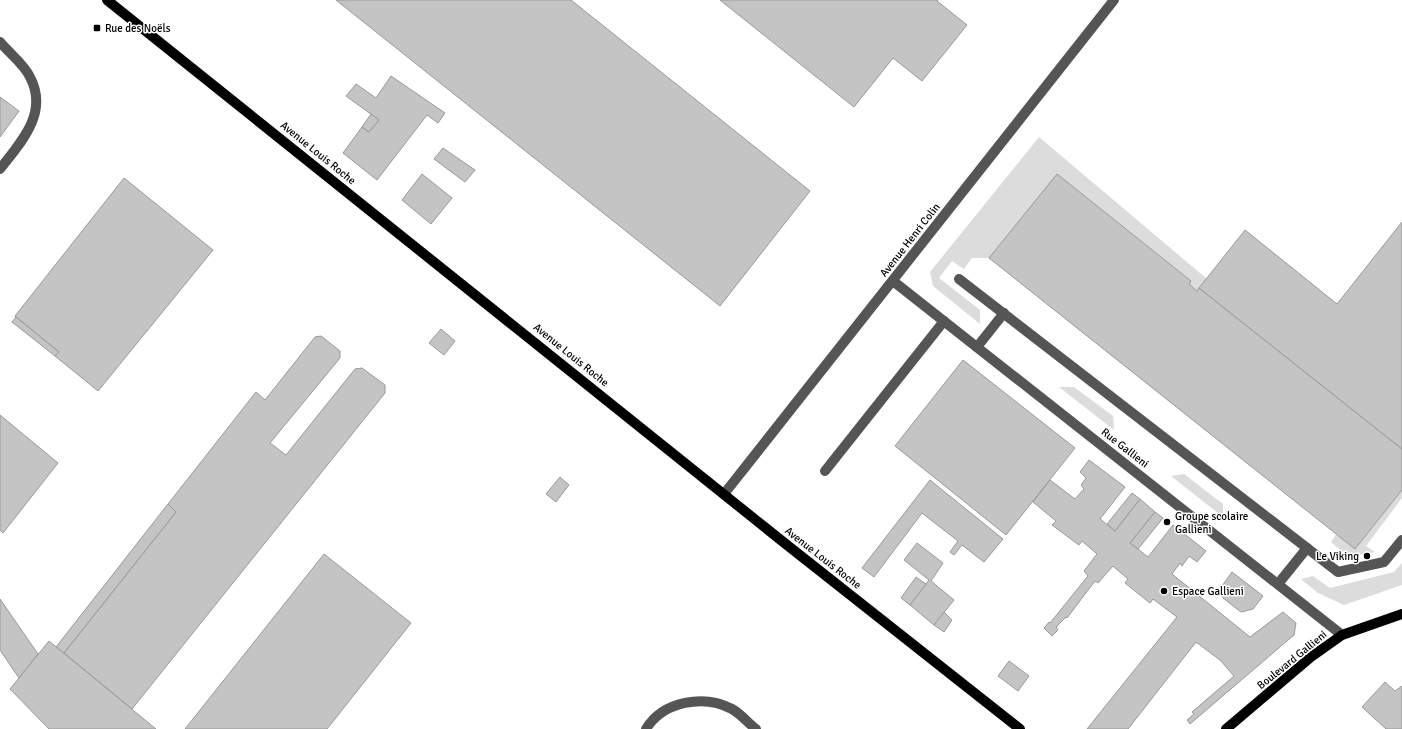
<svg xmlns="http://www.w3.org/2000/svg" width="1402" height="729" font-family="Signika,sans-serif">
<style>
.green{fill:#dcdcdc}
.building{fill:#c4c4c4;stroke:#999}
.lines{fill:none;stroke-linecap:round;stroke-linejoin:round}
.minor{stroke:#555;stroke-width:10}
.major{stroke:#000;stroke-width:10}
.poi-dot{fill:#000;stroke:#fff;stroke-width:1.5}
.labels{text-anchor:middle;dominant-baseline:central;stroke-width:3;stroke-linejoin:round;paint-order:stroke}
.poi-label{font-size:11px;fill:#000;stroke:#fff;text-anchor:start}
.street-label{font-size:11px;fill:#000;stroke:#fff}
</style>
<rect width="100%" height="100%" fill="#fff"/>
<g class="green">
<path d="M1039 137 1207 279 1197 291 1189 284 989 258H972L964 269 952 261 939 278 980 310V324L933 286 930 272Z"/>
<path d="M1059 387H1074L1113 416 1114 430Z"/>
<path d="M1184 474 1223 504V517L1171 476Z"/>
<path d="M1402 490V498L1366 546 1375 552 1349 557 1331 542 1336 534 1355 549Z"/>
<path d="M1402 563V585L1344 605 1318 593 1301 579 1313 576 1330 588 1394 572Z"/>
</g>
<g class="building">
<path d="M336 0H571L810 191 720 306Z"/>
<path d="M720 0H938L937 1 967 25 922 81 893 58 854 107Z"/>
<path d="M391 76 445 113 438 123 427 115 377 180 343 153 362 127 369 132 379 120 346 96 356 84 376 98Z"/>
<path d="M0 97 19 111 0 137Z"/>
<path d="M371 114 379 120 369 132 362 127Z"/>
<path d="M443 148 475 170 465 182 434 159Z"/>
<path d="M422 174 452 198 431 224 402 200Z"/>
<path d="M1057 174 1191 281 1189 284 1197 291 1199 288 1402 449V490L1355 549 989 258Z"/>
<path d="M124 178 213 250 98 391 55 356 59 352 15 316Z"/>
<path d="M1402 222V449L1199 288 1245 230 1337 304Z"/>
<path d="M16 317 59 352 55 356 12 322Z"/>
<path d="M441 329 455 341 444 355 429 343Z"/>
<path d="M321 336 340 351V358L270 443 286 455 355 369 362 368 385 385V393L132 709 64 653 176 512 168 504 256 392 265 400 315 337Z"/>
<path d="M963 360 1075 448 1006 535 895 446Z"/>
<path d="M0 415 58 463 3 533 0 530Z"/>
<path d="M1089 460 1125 487 1100 519 1115 531 1140 499 1155 512 1130 543 1138 549 1148 557 1173 525 1206 551 1197 562 1189 556 1182 566 1180 563 1172 574 1250 637 1283 612 1296 623 1294 635 1190 724 1187 720 1194 714 1192 712 1234 676 1220 660 1196 642 1128 729H1087L1177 617 1153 599 1150 603 1125 583 1128 579 1113 566 1098 583 1095 581 1067 618 1066 617 1056 627 1058 630 1052 636 1044 628 1049 622 1050 623 1088 576 1084 571 1097 554 1082 541 1079 545 1052 525 1056 521 1033 502 1050 480 1075 499 1084 489 1081 485 1086 478 1080 472Z"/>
<path d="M560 477 569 485 556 502 546 494Z"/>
<path d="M930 480 1003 539 984 562 962 545 954 555 950 552 958 541 922 513 874 577 862 568Z"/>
<path d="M1132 493 1140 499 1115 531 1107 524Z"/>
<path d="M168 504 176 512 64 653 56 647Z"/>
<path d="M1155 512 1163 518 1138 549 1130 543Z"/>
<path d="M917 543 943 563 931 581 954 600 934 625 910 605 929 580 904 560Z"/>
<path d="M324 554 411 623 327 729H185Z"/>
<path d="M1232 572 1263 596 1253 609 1241 612 1223 598 1222 586Z"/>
<path d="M916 577 926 584 910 605 901 598Z"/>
<path d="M0 599 38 654 19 678 0 650Z"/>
<path d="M944 612 952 620 944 632 934 625Z"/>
<path d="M49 641 156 729H49L10 689Z"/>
<path d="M1009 661 1029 676 1018 691 998 676Z"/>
<path d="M1385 682 1395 691 1402 686V729H1386L1362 707Z"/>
</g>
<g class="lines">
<g class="minor">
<path d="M0 42C9 53 24 64 30 77 49 113 21 142 0 169"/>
<path d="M959 279 1338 572 1384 562 1402 540"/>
<path d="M893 281 1342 635"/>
<path d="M977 347 1004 313"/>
<path d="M825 471 944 321"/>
<path d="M724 494 1114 0"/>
<path d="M1278 584 1307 548"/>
<path d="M646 729C663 701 704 694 732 709 741 714 748 723 756 729"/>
</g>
<g class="major">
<path d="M107 0 782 541 1020 729"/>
<path d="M1226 729 1311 657 1342 635 1402 614"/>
</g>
</g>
<g class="poi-dot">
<rect x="93" y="24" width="8" height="8" rx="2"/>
<circle cx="1167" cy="522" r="4"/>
<circle cx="1367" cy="556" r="4"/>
<circle cx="1164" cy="591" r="4"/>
</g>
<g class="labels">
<g class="poi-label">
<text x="105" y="28">Rue des Noëls</text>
<text x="1175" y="516">Groupe scolaire<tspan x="1175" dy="13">Gallieni</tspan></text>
<text x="1359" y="556" text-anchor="end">Le Viking</text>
<text x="1172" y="591">Espace Gallieni</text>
</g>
<g class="street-label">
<text transform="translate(318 153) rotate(39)">Avenue Louis Roche</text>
<text transform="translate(910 240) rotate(-52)">Avenue Henri Colin</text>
<text transform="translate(571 355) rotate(39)">Avenue Louis Roche</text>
<text transform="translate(1125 448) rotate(38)">Rue Gallieni</text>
<text transform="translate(823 558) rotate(38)">Avenue Louis Roche</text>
<text transform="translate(1292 660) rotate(-39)">Boulevard Gallieni</text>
</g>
</g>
</svg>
